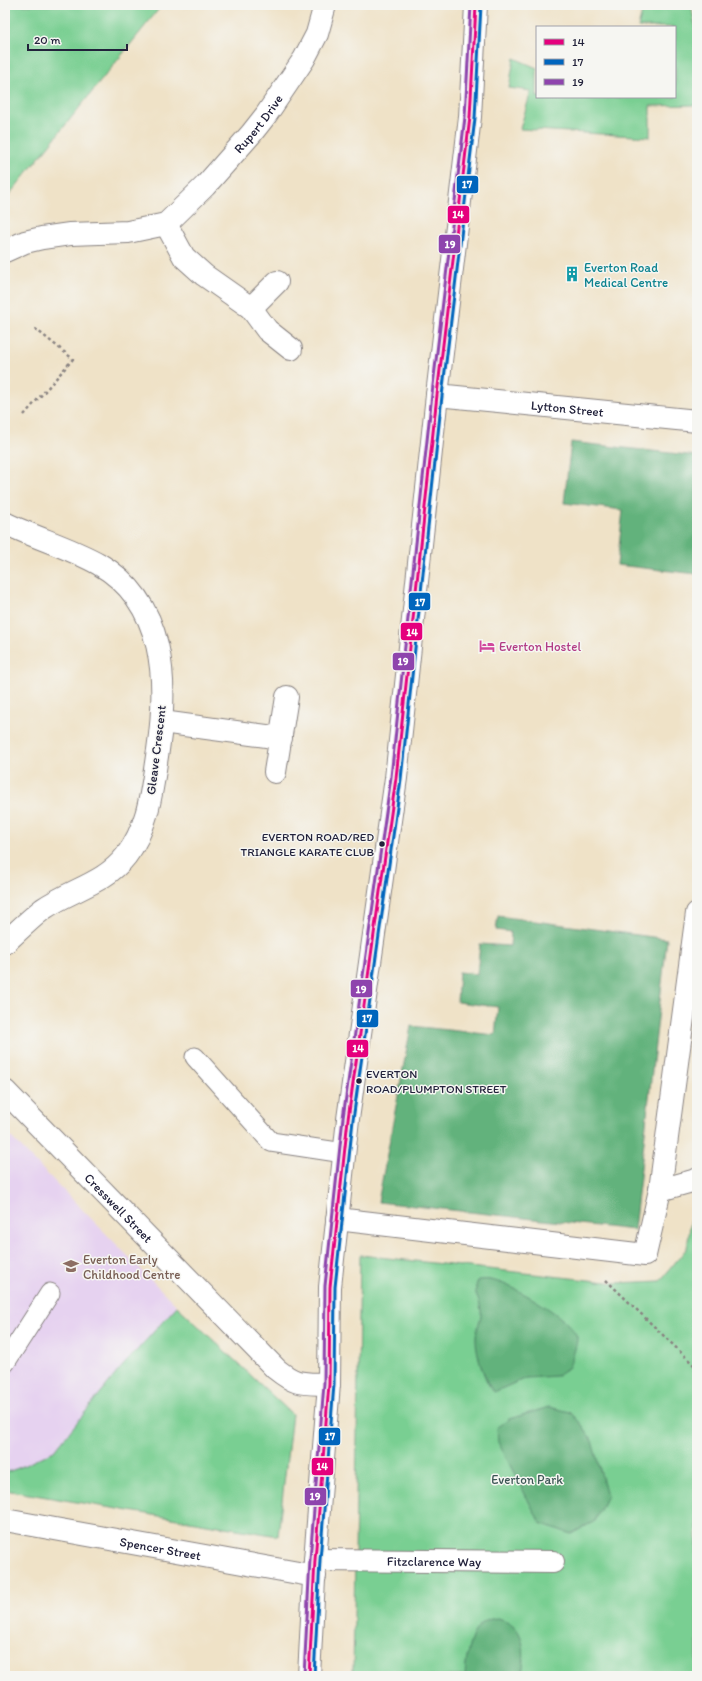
<svg xmlns="http://www.w3.org/2000/svg" width="702" height="1681" font-family="Itim,sans-serif">
<style>
.built{fill:#e6d2f0}
.green{fill:#79cf92;stroke:#4e7866}
.forest{fill:#62b27c;stroke:#426a5c}
.lines{fill:none;stroke-linecap:round;stroke-linejoin:round}
.service-casing{stroke:#888281;stroke-width:21}
.pedestrian-casing{stroke:#888281;stroke-width:24}
.minor-casing{stroke:#888281;stroke-width:24}
.primary-casing{stroke:#888281;stroke-width:24}
.path{stroke:#888281;stroke-width:2.5;stroke-dasharray:3 3;stroke-linecap:butt}
.service{stroke:#fff;stroke-width:19}
.pedestrian{stroke:#fff;stroke-width:22}
.minor{stroke:#fff;stroke-width:22}
.primary{stroke:#fff;stroke-width:22}
.bus-1-casing{stroke:#f6f6f2;stroke-width:6}
.bus-2-casing{stroke:#f6f6f2;stroke-width:6}
.bus-3-casing{stroke:#f6f6f2;stroke-width:6}
.bus-1{stroke:#e5007d;stroke-width:3}
.bus-2{stroke:#0065bd;stroke-width:3}
.bus-3{stroke:#8e44ad;stroke-width:3}
.bus-dot{fill:#22223b;stroke:#f6f6f2;stroke-width:1.5}
.labels{text-anchor:middle;dominant-baseline:central;stroke-width:3;stroke-linejoin:round;paint-order:stroke}
.bus-label{font-size:12px;fill:#22223b;stroke:#f6f6f2;text-anchor:end}
.street-label{font-size:13px;fill:#22223b;stroke:#f6f6f2}
.culture-label{font-size:13px;fill:#0d838f;stroke:#f6f6f2;text-anchor:start}
.hotel-label{font-size:13px;fill:#b23c85;stroke:#f6f6f2;text-anchor:start}
.education-label{font-size:13px;fill:#785e54;stroke:#f6f6f2;text-anchor:start}
.park-label{font-size:13px;fill:#3c5655;stroke:#f6f6f2}
.line-badge{stroke:#f6f6f2;stroke-width:1.5}
.badge-label{font-size:11px;text-anchor:middle;font-weight:bold;fill:#fff}
</style>
<rect width="100%" height="100%" fill="#f6f6f2"/>
<filter id="ink" filterUnits="userSpaceOnUse"><feTurbulence type="fractalNoise" baseFrequency=".025" numOctaves="2"/><feDisplacementMap in="SourceGraphic" scale="8" xChannelSelector="R" yChannelSelector="G"/><feConvolveMatrix kernelMatrix="1 2 1 2 8 2 1 2 1" color-interpolation-filters="sRGB"/></filter>
<filter id="wash" filterUnits="userSpaceOnUse"><feTurbulence type="fractalNoise" baseFrequency=".012" numOctaves="4" result="noise"/><feDisplacementMap in="SourceGraphic" scale="16" xChannelSelector="R" yChannelSelector="G"/><feGaussianBlur stdDeviation="0.9" result="paint"/><feColorMatrix in="noise" values="0 0 0 0 0 0 0 0 0 0 0 0 0 0 0 0 0 1.4 0 .05"/><feComposite in="paint" operator="in"/></filter>
<g filter="url(#wash)">
<rect width="100%" height="100%" fill="#efe2c7"/>
<path class="built" d="M5 1131 177 1306 119 1370 54 1451 21 1467 5 1473Z"/>
<g class="green">
<path d="M5 5H162L5 200Z"/>
<path d="M644 5H691L697 35V105L650 106V137L520 129 531 91 509 88 514 58 537 68V97H675V27H638Z"/>
<path d="M697 1211V1676H353L360 1255 616 1283 660 1281 687 1248 692 1212Z"/>
<path d="M177 1306 292 1414 278 1536 5 1490V1473L21 1467 54 1451 119 1370Z"/>
</g>
<g class="forest">
<path d="M571 442 697 456V574L617 565 623 510 564 503Z"/>
<path d="M498 916 667 939 634 1230 378 1202 411 1026 495 1035 498 1007 457 1002 459 972 477 974 480 944 510 946 511 932 496 930Z"/>
<path d="M478 1280C482 1280 486 1279 490 1280 509 1282 571 1318 577 1337 578 1343 571 1362 568 1369L556 1376 526 1378 494 1392C485 1384 475 1350 476 1337 476 1328 482 1319 481 1310 479 1296 472 1295 478 1280Z"/>
<path d="M549 1407 570 1412 582 1425 592 1441 607 1495 595 1521 571 1534 540 1523 498 1442 497 1428 509 1419Z"/>
<path d="M497 1618C527 1624 525 1652 522 1676H465C467 1653 469 1620 497 1618Z"/>
</g>
</g>
<g filter="url(#ink)">
<g class="lines">
<defs>
<g id="service">
<path d="M195 1057 271 1142 344 1153"/>
<path d="M5 1363 50 1293"/>
</g>
<path id="pedestrian" d="M660 1190 696 1180"/>
<g id="minor">
<path d="M166 224 184 257 204 275 251 308 267 330 291 349"/>
<path id="s1" d="M5 251 25 242 42 238 70 234 128 232 166 224 205 186 251 134 266 115 304 59 317 34 325 5"/>
<path d="M251 308 277 282"/>
<path id="s2" d="M437 395 697 421"/>
<path d="M5 523C35 538 69 547 99 564 166 603 168 682 158 750 152 786 150 825 126 856 104 884 72 889 43 909 30 919 17 932 5 943"/>
<path d="M162 722 281 738"/>
<path d="M275 772 287 697"/>
<path id="s3" d="M5 1091 276 1369C297 1386 302 1383 329 1384"/>
<path d="M696 1180H697"/>
<path d="M337 1219 645 1255 660 1190 697 913"/>
<path id="s4" d="M5 1520 315 1576"/>
<path id="s5" d="M315 1560 553 1562"/>
</g>
<path id="primary" d="M309 1676 315 1560 329 1384 330 1287 348 1119 396 778 437 395 470 117 476 5"/>
</defs>
<use href="#service" class="service-casing"/>
<use href="#pedestrian" class="pedestrian-casing"/>
<use href="#minor" class="minor-casing"/>
<use href="#primary" class="primary-casing"/>
<g class="path">
<path d="M24 415 73 359 33 327"/>
<path d="M606 1280 697 1368"/>
</g>
<use href="#service" class="service"/>
<use href="#pedestrian" class="pedestrian"/>
<use href="#minor" class="minor"/>
<use href="#primary" class="primary"/>
<defs>
<path id="bus-1" d="M309 1676 315 1560 329 1384 330 1287 348 1119 396 778 437 395 470 117 476 5"/>
<path id="bus-2" d="M314 1676 320 1560 334 1384 335 1287 353 1120 401 779 442 396 475 118 481 5"/>
<path id="bus-3" d="M304 1676 310 1560 324 1384 325 1286 343 1118 391 777 432 394 465 117 471 5"/>
</defs>
<use href="#bus-1" class="bus-1-casing"/>
<use href="#bus-2" class="bus-2-casing"/>
<use href="#bus-3" class="bus-3-casing"/>
<use href="#bus-1" class="bus-1"/>
<use href="#bus-2" class="bus-2"/>
<use href="#bus-3" class="bus-3"/>
</g>
</g>
<defs>
<symbol id="building-bare" viewBox="-9 -9 18 18"><path d="M-4-6H4V6H1V3H-1V6H-4ZM-2.5-4.3h1.7v1.8h-1.7ZM.8-4.3h1.7v1.8H.8ZM-2.5-1h1.7V.8h-1.7ZM.8-1h1.7V.8H.8Z" fill="#0f9aa8" stroke="#f6f6f2" stroke-width="2.5" paint-order="stroke"/></symbol>
<symbol id="hotel-bare" viewBox="-9 -9 18 18"><path d="M-6-4.5h1.5V1H6V5H4.5V3h-9V5H-6ZM-4 0a1.8 1.8 0 1 1 3.6 0ZM.5 0V-2.5h3Q6-2.5 6 0Z" fill="#d1479c" stroke="#f6f6f2" stroke-width="2.5" paint-order="stroke"/></symbol>
<symbol id="school-bare" viewBox="-9 -9 18 18"><path d="M0-5L7-2L0 1L-7-2ZM-4 1L0 2.5L4 1V4Q0 6-4 4Z" fill="#8d6e63" stroke="#f6f6f2" stroke-width="2.5" paint-order="stroke"/></symbol>
</defs>
<g fill-rule="evenodd">
<use href="#building-bare" x="561" y="263" width="22" height="22"/>
<use href="#hotel-bare" x="476" y="635" width="22" height="22"/>
<use href="#school-bare" x="60" y="1255" width="22" height="22"/>
</g>
<g class="bus-dot">
<circle cx="382" cy="844" r="3.5"/>
<circle cx="359" cy="1081" r="3.5"/>
</g>
<g class="labels">
<g class="bus-label">
<text x="374" y="837">EVERTON ROAD/RED<tspan x="374" dy="15">TRIANGLE KARATE CLUB</tspan></text>
<text x="366" y="1074" text-anchor="start">EVERTON<tspan x="366" dy="15">ROAD/PLUMPTON STREET</tspan></text>
</g>
<g class="street-label">
<text stroke="none"><textPath href="#s1" startOffset="301">Rupert Drive</textPath></text>
<text stroke="none"><textPath href="#s2" startOffset="131">Lytton Street</textPath></text>
<text transform="translate(156 750) rotate(-83)">Gleave Crescent</text>
<text stroke="none"><textPath href="#s3" startOffset="163">Cresswell Street</textPath></text>
<text stroke="none"><textPath href="#s4" startOffset="158">Spencer Street</textPath></text>
<text stroke="none"><textPath href="#s5" startOffset="119">Fitzclarence Way</textPath></text>
</g>
<g class="culture-label">
<text x="584" y="267">Everton Road<tspan x="584" dy="15">Medical Centre</tspan></text>
</g>
<g class="hotel-label">
<text x="499" y="646">Everton Hostel</text>
</g>
<g class="education-label">
<text x="83" y="1259">Everton Early<tspan x="83" dy="15">Childhood Centre</tspan></text>
</g>
<g class="park-label">
<text x="527" y="1479">Everton Park</text>
</g>
</g>
<g class="line-badge">
<rect x="456" y="175" width="23" height="19" rx="4" fill="#0065bd"/>
<rect x="447" y="205" width="23" height="19" rx="4" fill="#e5007d"/>
<rect x="438" y="234" width="23" height="20" rx="4" fill="#8e44ad"/>
<rect x="408" y="592" width="23" height="19" rx="4" fill="#0065bd"/>
<rect x="400" y="622" width="23" height="19" rx="4" fill="#e5007d"/>
<rect x="392" y="652" width="23" height="19" rx="4" fill="#8e44ad"/>
<rect x="350" y="979" width="23" height="19" rx="4" fill="#8e44ad"/>
<rect x="356" y="1009" width="23" height="19" rx="4" fill="#0065bd"/>
<rect x="346" y="1039" width="23" height="19" rx="4" fill="#e5007d"/>
<rect x="318" y="1427" width="23" height="19" rx="4" fill="#0065bd"/>
<rect x="311" y="1457" width="23" height="19" rx="4" fill="#e5007d"/>
<rect x="304" y="1487" width="23" height="19" rx="4" fill="#8e44ad"/>
</g>
<g class="badge-label">
<text x="467" y="188">17</text>
<text x="458" y="218">14</text>
<text x="450" y="248">19</text>
<text x="420" y="606">17</text>
<text x="412" y="636">14</text>
<text x="403" y="665">19</text>
<text x="361" y="993">19</text>
<text x="367" y="1022">17</text>
<text x="358" y="1052">14</text>
<text x="330" y="1440">17</text>
<text x="322" y="1470">14</text>
<text x="315" y="1500">19</text>
</g>
<rect width="702" height="1681" fill="none" stroke="#f6f6f2" stroke-width="20"/>
<rect x="536" y="26" width="140" height="72" fill="#f6f6f2" stroke="#a1a1a9"/>
<rect x="544" y="39" width="20" height="6" fill="#e5007d" stroke="#a1a1a9"/>
<text x="572" y="46" font-size="12" fill="#22223b">14</text>
<rect x="544" y="59" width="20" height="6" fill="#0065bd" stroke="#a1a1a9"/>
<text x="572" y="66" font-size="12" fill="#22223b">17</text>
<rect x="544" y="79" width="20" height="6" fill="#8e44ad" stroke="#a1a1a9"/>
<text x="572" y="86" font-size="12" fill="#22223b">19</text>
<path d="M28 44v6h99v-6" fill="none" stroke="#22223b" stroke-width="2"/>
<text x="34" y="44" font-size="12" fill="#22223b" stroke="#f6f6f2" stroke-width="3" paint-order="stroke">20 m</text>
</svg>
